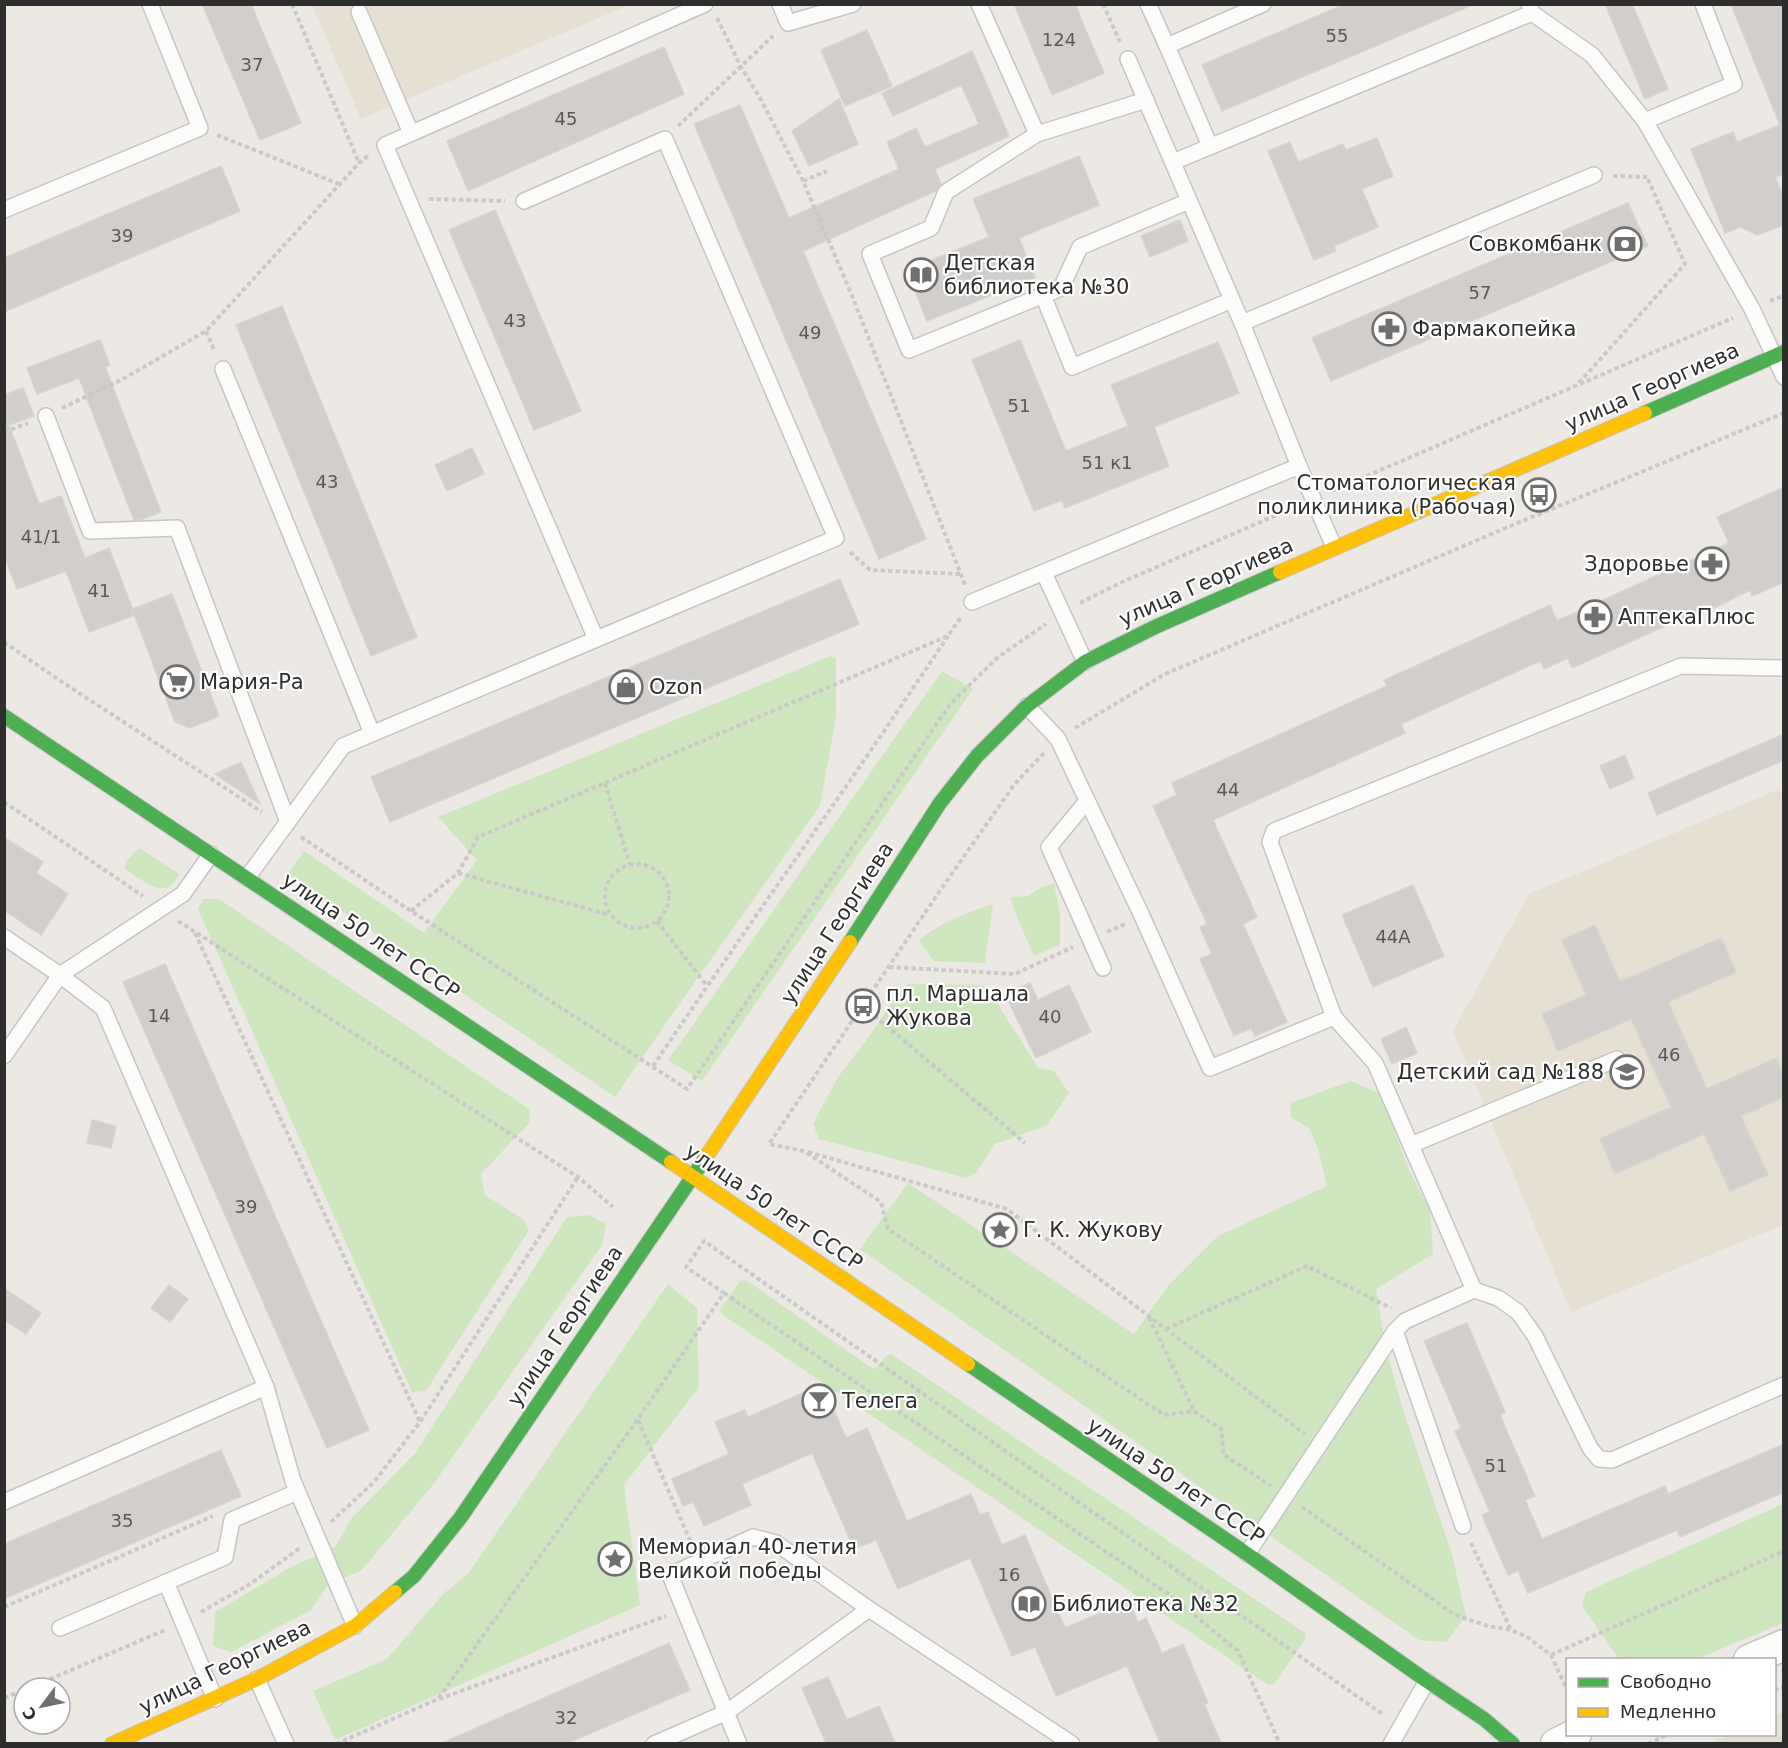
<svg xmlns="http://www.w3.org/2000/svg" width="1788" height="1748" font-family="'DejaVu Sans',sans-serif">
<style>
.education{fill:#e6e0d3}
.green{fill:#cee6be}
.building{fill:#d1cecb;stroke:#d7d4d0;stroke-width:1.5}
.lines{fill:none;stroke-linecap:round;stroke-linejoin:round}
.lane-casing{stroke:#c5c4c5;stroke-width:18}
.street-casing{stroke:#c5c4c5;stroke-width:33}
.fast-casing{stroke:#c5c4c5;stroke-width:16}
.slow-casing{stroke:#c5c4c5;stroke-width:16}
.path{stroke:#c9c9c8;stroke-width:4;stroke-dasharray:4.5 3;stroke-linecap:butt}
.lane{stroke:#fcfcfb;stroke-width:15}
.street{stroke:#fcfcfb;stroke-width:30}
.fast{stroke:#4caf50;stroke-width:14}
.slow{stroke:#ffc107;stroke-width:14}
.labels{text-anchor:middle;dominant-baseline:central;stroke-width:4.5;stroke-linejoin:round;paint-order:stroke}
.number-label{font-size:18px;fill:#585857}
.poi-label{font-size:21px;fill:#2e2e2e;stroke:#fff;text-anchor:start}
.street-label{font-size:21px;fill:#2e2e2e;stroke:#fff}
</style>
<rect width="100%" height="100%" fill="#ece8e4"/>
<g class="education">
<path d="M312 5H629L361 119Z"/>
<path d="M1779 789 1784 801 1783 1225 1571 1312 1453 1031 1529 894Z"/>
<path d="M1783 1712V1743H1709L1731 1735 1774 1734 1775 1716Z"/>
</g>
<g class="green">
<path d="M831 656 836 659V717L820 806 694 983 615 1097 288 874 304 851 424 933 477 860 438 817Z"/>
<path d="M942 671 973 689 702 1081 668 1060Z"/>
<path d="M139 848 179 874C166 903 144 881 125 869V863Z"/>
<path d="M1054 883 1060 914V945L1034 956 1018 920 1010 897 1028 896 1040 888Z"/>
<path d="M203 899H219L529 1109 530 1122 481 1174 485 1195 524 1220 529 1230 426 1391 412 1392 198 909Z"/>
<path d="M993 904 985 963 934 961 919 940C942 922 966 913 993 904Z"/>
<path d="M909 984 984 985 999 1006 1038 1068 1054 1071 1069 1093 1046 1126 995 1144 976 1173 966 1178 819 1139 813 1124 838 1077 871 1034 898 993Z"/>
<path d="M1351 1081 1381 1094 1409 1170 1430 1211 1433 1254 1376 1289 1386 1350 1405 1416 1452 1554 1466 1616 1446 1642 1419 1640 860 1249 908 1183 1134 1334 1168 1286 1218 1236 1327 1186 1318 1148 1309 1128 1291 1117 1290 1103Z"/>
<path d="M589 1215 606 1224 602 1245 432 1486 362 1570 328 1585 311 1610 231 1652 213 1646 215 1612 291 1567 335 1547 351 1519 416 1452 567 1217Z"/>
<path d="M746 1280 873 1369C881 1366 883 1356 891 1354L1305 1633 1306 1638 1274 1684 1268 1685 723 1315 720 1310 740 1281Z"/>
<path d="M668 1284 697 1308 699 1387 624 1485 640 1605 335 1740 313 1691 387 1659 443 1594 468 1574Z"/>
<path d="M1783 1504V1623L1697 1659H1619L1582 1606 1586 1592Z"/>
</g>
<g class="building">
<path d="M202 4H251L301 123 260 140Z"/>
<path d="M1014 4H1075L1104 73 1052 95Z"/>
<path d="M1345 4 1472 5 1222 111 1202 65Z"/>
<path d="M1605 4H1632L1668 89 1645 99Z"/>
<path d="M1731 4H1784V174L1775 177 1784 198V225L1757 235 1741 227 1725 233 1691 149 1733 132 1737 142 1780 125Z"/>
<path d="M867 30 892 86 845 106 821 50Z"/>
<path d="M664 47 684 94 468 191 447 141Z"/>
<path d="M972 51 1009 136 935 169 941 184 936 191 803 251 926 539 879 559 694 124 740 105 789 218 899 169 887 142 916 128 925 147 979 124 961 85 893 116 882 93Z"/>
<path d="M839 99 858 144 809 166 792 131Z"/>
<path d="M1377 138 1393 176 1362 189 1378 227 1334 246 1336 251 1314 260 1268 151 1290 142 1298 162 1343 144 1346 150Z"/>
<path d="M1079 156 1099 205 1019 238 1035 278 927 321 907 270 989 237 973 199Z"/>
<path d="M221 166 240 211 4 312V258Z"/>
<path d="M1628 203 1648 246 1331 381 1312 338Z"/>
<path d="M495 210 581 411 534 430 449 230Z"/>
<path d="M1180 220 1188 241 1150 257 1141 236Z"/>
<path d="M282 306 417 637 371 656 236 325Z"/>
<path d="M100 340 110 365 105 367 161 512 140 520H134L79 378 37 394 27 368Z"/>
<path d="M1020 340 1066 451 1128 426 1111 385 1218 342 1239 393 1154 427 1169 466 1065 508 1062 500 1034 511 972 360Z"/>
<path d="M23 388 34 416 9 425 39 504 61 496 85 558 109 548 135 615 89 632 66 571 17 589 4 555V395Z"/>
<path d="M472 448 484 474 447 491 435 465Z"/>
<path d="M1784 487V582L1752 596 1750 590 1710 610 1708 607 1572 668 1568 658 1544 669 1540 661 1401 724 1405 733 1213 820 1257 917 1243 924 1287 1022 1255 1036 1251 1028 1234 1036 1200 959 1212 954 1200 927 1207 924 1153 806 1177 795 1172 783 1387 686 1384 680 1550 605 1557 621 1729 543 1717 517Z"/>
<path d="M840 579 859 624 390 822 371 777Z"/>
<path d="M172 594 219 716 190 728 175 722 132 609Z"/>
<path d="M1784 734V760L1657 815 1648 793Z"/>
<path d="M1625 755 1634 778 1610 789 1600 766Z"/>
<path d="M241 762 260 804 215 774Z"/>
<path d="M4 837 43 862 36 873 68 894 41 935 4 910Z"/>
<path d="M1413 885 1444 956 1373 987 1342 915Z"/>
<path d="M1595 925 1620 982 1721 938 1736 972 1668 1002 1707 1089 1776 1058 1784 1076V1097L1741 1116 1768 1175 1730 1191 1704 1134 1615 1174 1600 1139 1671 1107 1631 1019 1558 1051 1542 1014 1586 995 1562 940Z"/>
<path d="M165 964 369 1430 327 1448 123 982Z"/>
<path d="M1030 983 1038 1000 1069 985 1091 1032 1036 1058 1005 994Z"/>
<path d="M1406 1027 1417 1053 1392 1064 1381 1039Z"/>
<path d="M92 1120 116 1126 111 1148 87 1143Z"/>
<path d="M169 1285 188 1299 170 1322 151 1308Z"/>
<path d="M4 1288 41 1313 26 1334 4 1320Z"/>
<path d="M1467 1323 1505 1412 1500 1415 1535 1496 1525 1500 1542 1539 1665 1486 1668 1494 1784 1444V1492L1680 1537 1677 1530 1528 1593 1518 1571 1508 1575 1482 1515 1490 1512 1455 1431 1461 1428 1424 1341Z"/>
<path d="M814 1388 823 1409 832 1406 846 1438 867 1428 907 1521 971 1494 980 1515 988 1512 1002 1545 1025 1535 1065 1628 1129 1601 1138 1622 1146 1618 1162 1653 1183 1644 1208 1703 1204 1704 1221 1743H1160L1127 1666 1056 1696 1035 1647 1012 1656 970 1558 898 1589 876 1540 854 1549 812 1453 742 1484 751 1505 704 1526 693 1502 683 1506 672 1479 729 1454 715 1422 745 1410 748 1417Z"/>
<path d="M221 1450 241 1496 4 1599V1544Z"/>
<path d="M669 1643 690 1690 568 1743H442Z"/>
<path d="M828 1677 847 1720 879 1706 895 1743H826L802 1688Z"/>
</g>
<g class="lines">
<defs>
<g id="lane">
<path d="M780 4 788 23 853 4"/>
<path d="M979 4 1037 134"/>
<path d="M1148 4 1167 46"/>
<path d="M1703 4 1734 84 1645 121 1752 309 1784 377"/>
<path d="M359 12 411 133"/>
<path d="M1532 13 1592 55 1645 121"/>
<path d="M1128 59 1242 323 1299 466 1334 547"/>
<path d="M1146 100 1037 134 946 192 931 228 870 254 909 350 1061 288 1080 247 1189 201"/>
<path d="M1210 146 1167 46 1263 4"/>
<path d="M1173 162 1532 13 1529 4"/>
<path d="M4 210 200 128 150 4"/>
<path d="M1043 295 1072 367 1232 300"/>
<path d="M1242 323 1594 175"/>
<path d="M223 369 372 733"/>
<path d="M46 416 90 531 177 528 288 822"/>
<path d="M1044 573 1085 662"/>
<path d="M972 602 1299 466"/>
<path d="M596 639 385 145 705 4"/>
<path d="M1027 706 1058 739 1142 916 1210 1068 1334 1017 1270 842 1274 831 1681 666 1784 668"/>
<path d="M1087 801 1049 847 1103 968"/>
<path d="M247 878 343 746 836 538 665 139 524 201"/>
<path d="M4 937 60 975 103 1008 266 1387 293 1481 355 1626"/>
<path d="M1334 1017 1375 1063 1474 1290"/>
<path d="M4 1056 60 975 183 894 211 854"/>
<path d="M1411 1145 1617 1059"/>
<path d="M1395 1331 1463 1526"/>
<path d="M4 1502 266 1387"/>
<path d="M1247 1554 1395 1331 1405 1321 1474 1290 1498 1298 1518 1312 1535 1336 1590 1448 1599 1459 1612 1460 1784 1385"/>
<path d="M166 1582 215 1699"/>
<path d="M60 1628 225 1557 232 1520 297 1492"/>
<path d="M257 1679 286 1744"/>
<path d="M654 1744 727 1712 869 1609 1072 1744"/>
<path d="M739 1744 670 1575 753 1537 776 1543 869 1609"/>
<path d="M1391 1744 1427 1681"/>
</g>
<g id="street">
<path d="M1749 1660 1784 1645"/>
<path d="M1556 1744 1576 1734"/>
</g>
<g id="fast">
<path d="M1645 413 1784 352"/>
<path d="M4 716 671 1162"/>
<path d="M850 942 940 803 977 756 1027 706 1085 662 1155 627 1280 572"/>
<path d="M968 1364 1247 1554 1427 1681 1484 1719 1513 1744"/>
<path d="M395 1592 414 1576 461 1517 706 1157"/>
</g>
<g id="slow">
<path d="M1280 572 1645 413"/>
<path d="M706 1157 850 942"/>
<path d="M671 1162 968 1364"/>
<path d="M112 1744 257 1679 355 1626 395 1592"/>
</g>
</defs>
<use href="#lane" class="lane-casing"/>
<use href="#street" class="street-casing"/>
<use href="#fast" class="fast-casing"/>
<use href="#slow" class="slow-casing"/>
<g class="path">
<path d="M292 4 359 163"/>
<path d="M1103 4 1120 42"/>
<path d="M717 18 741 67 760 98 803 181 851 293 965 585"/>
<path d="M678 126 773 36"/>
<path d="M217 135 339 184"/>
<path d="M1613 176 1647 177"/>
<path d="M803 181 827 171"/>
<path d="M429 199 505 201"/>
<path d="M1770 301 1784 296"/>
<path d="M206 331 215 352"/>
<path d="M1579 383 1685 264 1647 177"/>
<path d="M62 408 121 380 206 331 359 163 369 155"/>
<path d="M4 432 28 423"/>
<path d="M1332 491 1733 318"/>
<path d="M850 552 870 570 961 574"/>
<path d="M1080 603 1122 582 1295 507"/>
<path d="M4 642 59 680 262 812"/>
<path d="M1075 728 1165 674 1508 527 1784 413"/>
<path d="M1044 753 1014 785 937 895 769 1144 804 1151 881 1202 888 1229 1164 1415 1194 1411 1222 1430 1223 1454 1271 1486"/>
<path d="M605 783 630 865"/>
<path d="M4 802 143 896"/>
<path d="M301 837 411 911 687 1089 951 703 997 658 1046 624"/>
<circle cx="637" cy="896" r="32"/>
<path d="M458 873 610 915"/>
<path d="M411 911 458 873 478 837 948 636 961 617"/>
<path d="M178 921 578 1177 613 1207"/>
<path d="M657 921 707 986"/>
<path d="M1107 932 1125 924"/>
<path d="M195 933 420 1422"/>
<path d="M889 967 1015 974 1073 947"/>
<path d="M863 1006 1025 1143"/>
<path d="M653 1066C750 922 852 781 948 636"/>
<path d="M808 1152 1007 1209 1305 1434"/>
<path d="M724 1293 1167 1593 1238 1651 1280 1744"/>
<path d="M1149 1317 1194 1411"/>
<path d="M1166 1329 1307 1266 1391 1308"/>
<path d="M638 1420 691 1543"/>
<path d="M1302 1507 1455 1615 1488 1626 1511 1630 1527 1637 1551 1655 1568 1692"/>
<path d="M331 1522 374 1482 420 1422 578 1177"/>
<path d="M1471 1543 1511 1630"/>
<path d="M4 1607 213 1516"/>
<path d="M201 1612 250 1584 300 1548"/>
<path d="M1551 1655 1784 1551"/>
<path d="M29 1688 165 1630"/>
<path d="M1774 1690 1784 1687"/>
<path d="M4 1698 24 1690"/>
<path d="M439 1699 666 1616"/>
<path d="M336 1744 438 1699 638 1419 724 1293 686 1267 704 1241 1384 1715"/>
<path d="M1648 1744 1669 1734"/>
</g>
<use href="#lane" class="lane"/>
<use href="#street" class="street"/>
<use href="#fast" class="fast"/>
<use href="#slow" class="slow"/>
</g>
<defs>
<symbol id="bank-ring" viewBox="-11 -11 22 22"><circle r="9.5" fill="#fff" stroke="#706f6e" stroke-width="1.5"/><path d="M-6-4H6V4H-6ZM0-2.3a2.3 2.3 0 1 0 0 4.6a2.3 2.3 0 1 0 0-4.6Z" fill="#706f6e"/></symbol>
<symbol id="library-ring" viewBox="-11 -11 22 22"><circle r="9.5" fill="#fff" stroke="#706f6e" stroke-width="1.5"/><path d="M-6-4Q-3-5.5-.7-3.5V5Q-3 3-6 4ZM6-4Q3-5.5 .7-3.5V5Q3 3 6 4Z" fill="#706f6e"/></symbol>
<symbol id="pharmacy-ring" viewBox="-11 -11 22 22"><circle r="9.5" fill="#fff" stroke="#706f6e" stroke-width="1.5"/><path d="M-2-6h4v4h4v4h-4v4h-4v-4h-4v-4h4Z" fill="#706f6e"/></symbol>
<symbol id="bus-ring" viewBox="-11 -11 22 22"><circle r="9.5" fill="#fff" stroke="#706f6e" stroke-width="1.5"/><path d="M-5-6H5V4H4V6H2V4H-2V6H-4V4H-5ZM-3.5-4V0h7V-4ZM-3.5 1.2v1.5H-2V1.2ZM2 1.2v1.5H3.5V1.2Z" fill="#706f6e"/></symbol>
<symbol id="supermarket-ring" viewBox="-11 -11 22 22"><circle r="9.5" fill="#fff" stroke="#706f6e" stroke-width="1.5"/><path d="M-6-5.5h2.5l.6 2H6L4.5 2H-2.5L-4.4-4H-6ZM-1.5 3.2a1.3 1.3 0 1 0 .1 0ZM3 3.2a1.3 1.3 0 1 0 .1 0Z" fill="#706f6e"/></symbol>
<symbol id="shop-ring" viewBox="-11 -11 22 22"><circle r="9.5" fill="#fff" stroke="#706f6e" stroke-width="1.5"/><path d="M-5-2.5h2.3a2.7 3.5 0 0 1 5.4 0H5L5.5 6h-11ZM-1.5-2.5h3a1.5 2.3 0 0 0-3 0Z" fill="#706f6e"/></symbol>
<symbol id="school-ring" viewBox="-11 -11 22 22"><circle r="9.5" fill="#fff" stroke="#706f6e" stroke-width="1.5"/><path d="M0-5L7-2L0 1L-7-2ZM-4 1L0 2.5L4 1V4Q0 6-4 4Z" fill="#706f6e"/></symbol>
<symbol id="sight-ring" viewBox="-11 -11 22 22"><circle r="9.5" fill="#fff" stroke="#706f6e" stroke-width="1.5"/><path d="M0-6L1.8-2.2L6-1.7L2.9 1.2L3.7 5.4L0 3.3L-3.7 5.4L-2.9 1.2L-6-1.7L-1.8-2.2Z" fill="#706f6e"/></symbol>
<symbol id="bar-ring" viewBox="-11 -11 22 22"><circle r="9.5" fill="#fff" stroke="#706f6e" stroke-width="1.5"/><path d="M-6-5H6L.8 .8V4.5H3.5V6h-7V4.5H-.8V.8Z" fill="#706f6e"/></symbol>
</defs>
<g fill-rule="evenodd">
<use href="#bank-ring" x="1606" y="225" width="38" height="38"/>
<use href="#library-ring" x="902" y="256" width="38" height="38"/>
<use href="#pharmacy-ring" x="1370" y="310" width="38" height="38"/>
<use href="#bus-ring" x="1520" y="476" width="38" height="38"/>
<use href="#pharmacy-ring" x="1693" y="545" width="38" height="38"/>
<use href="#pharmacy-ring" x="1576" y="598" width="38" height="38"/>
<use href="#supermarket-ring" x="158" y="663" width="38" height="38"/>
<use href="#shop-ring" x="607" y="668" width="38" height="38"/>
<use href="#bus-ring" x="844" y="987" width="38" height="38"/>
<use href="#school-ring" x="1608" y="1053" width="38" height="38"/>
<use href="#sight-ring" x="981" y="1211" width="38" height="38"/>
<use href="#bar-ring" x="800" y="1382" width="38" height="38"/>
<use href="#sight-ring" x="596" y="1540" width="38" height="38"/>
<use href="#library-ring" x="1010" y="1585" width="38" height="38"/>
</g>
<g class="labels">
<g class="number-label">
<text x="1337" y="35">55</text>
<text x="1059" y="39">124</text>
<text x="252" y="64">37</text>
<text x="566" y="118">45</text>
<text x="122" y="235">39</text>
<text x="1480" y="292">57</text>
<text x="515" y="320">43</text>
<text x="810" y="332">49</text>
<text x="1019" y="405">51</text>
<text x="1107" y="462">51 к1</text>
<text x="327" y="481">43</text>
<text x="41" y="536">41/1</text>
<text x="99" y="590">41</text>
<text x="1228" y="789">44</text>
<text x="1393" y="936">44А</text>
<text x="159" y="1015">14</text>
<text x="1050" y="1016">40</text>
<text x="1669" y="1054">46</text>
<text x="246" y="1206">39</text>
<text x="1496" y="1465">51</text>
<text x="122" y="1520">35</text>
<text x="1009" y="1574">16</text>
<text x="566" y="1717">32</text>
</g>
<g class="poi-label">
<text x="1602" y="244" text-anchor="end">Совкомбанк</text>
<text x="944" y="263">Детская<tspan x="944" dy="24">библиотека №30</tspan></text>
<text x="1412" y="329">Фармакопейка</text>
<text x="1516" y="483" text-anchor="end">Стоматологическая<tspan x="1516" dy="24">поликлиника (Рабочая)</tspan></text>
<text x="1689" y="564" text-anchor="end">Здоровье</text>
<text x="1618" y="617">АптекаПлюс</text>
<text x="200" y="682">Мария-Ра</text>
<text x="649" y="687">Ozon</text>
<text x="886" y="994">пл. Маршала<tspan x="886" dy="24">Жукова</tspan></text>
<text x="1604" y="1072" text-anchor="end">Детский сад №188</text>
<text x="1023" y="1230">Г. К. Жукову</text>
<text x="842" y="1401">Телега</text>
<text x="638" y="1547">Мемориал 40-летия<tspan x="638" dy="24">Великой победы</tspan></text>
<text x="1052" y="1604">Библиотека №32</text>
</g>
<g class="street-label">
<text transform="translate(1652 387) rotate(-24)">улица Георгиева</text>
<text transform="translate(1206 582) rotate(-24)">улица Георгиева</text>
<text transform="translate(837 923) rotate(-57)">улица Георгиева</text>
<text transform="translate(371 936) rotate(34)">улица 50 лет СССР</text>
<text transform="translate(774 1207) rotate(34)">улица 50 лет СССР</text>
<text transform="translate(565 1326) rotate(-56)">улица Георгиева</text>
<text transform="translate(1176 1481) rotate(34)">улица 50 лет СССР</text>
<text transform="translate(225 1667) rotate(-26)">улица Георгиева</text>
</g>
</g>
<rect width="1788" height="1748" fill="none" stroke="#2e2e2e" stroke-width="12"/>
<rect x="1566" y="1658" width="210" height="78" fill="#ffffff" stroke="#ababab" stroke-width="1.5"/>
<rect x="1578" y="1678" width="30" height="9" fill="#4caf50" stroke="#ababab" stroke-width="1.5"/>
<text x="1620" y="1688" font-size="18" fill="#2e2e2e">Свободно</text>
<rect x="1578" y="1708" width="30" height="9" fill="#ffc107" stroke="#ababab" stroke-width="1.5"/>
<text x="1620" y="1718" font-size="18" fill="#2e2e2e">Медленно</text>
<g transform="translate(42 1706) rotate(238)"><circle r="28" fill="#ffffff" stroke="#ababab" stroke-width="1.5"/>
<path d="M0-4.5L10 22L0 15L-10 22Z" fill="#706f6e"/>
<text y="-9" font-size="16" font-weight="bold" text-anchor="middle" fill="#2e2e2e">С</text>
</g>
</svg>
